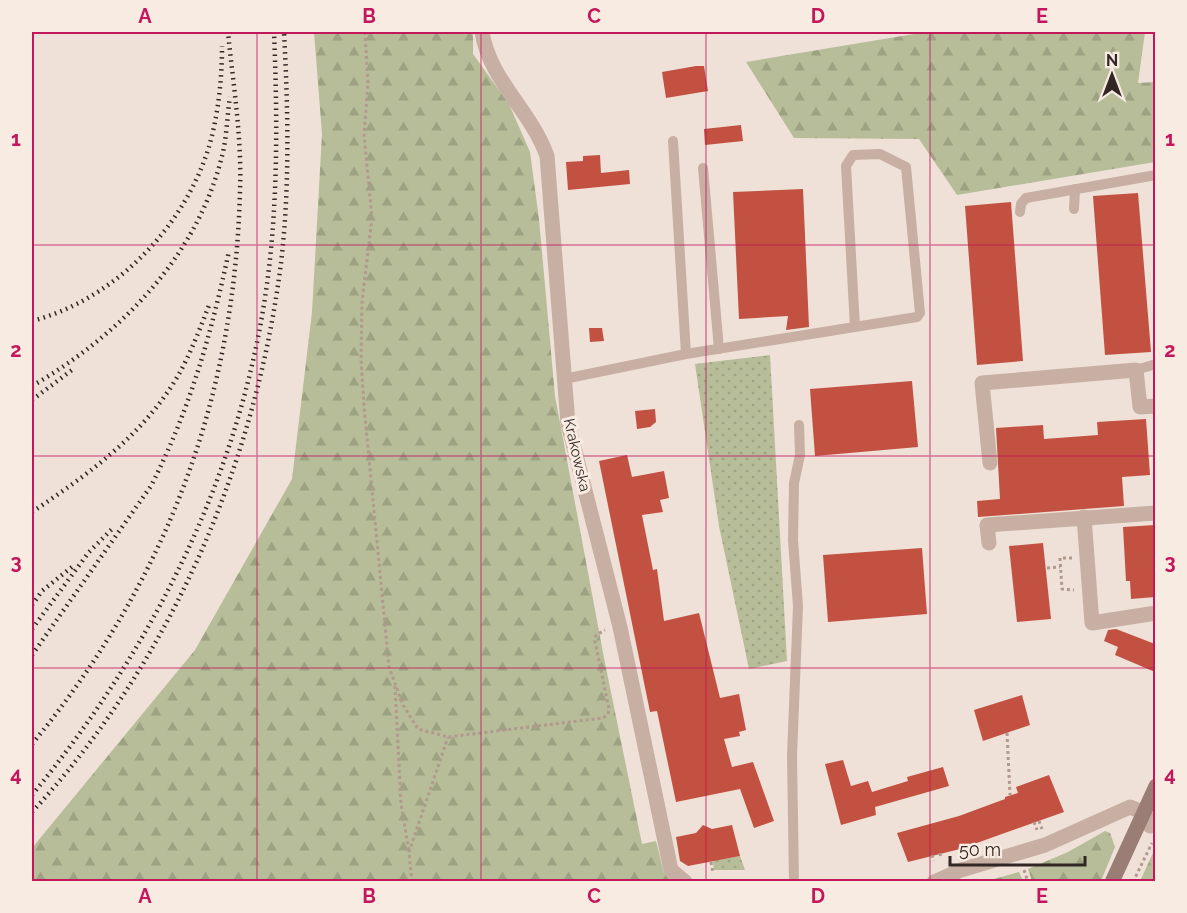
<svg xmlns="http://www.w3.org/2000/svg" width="1187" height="913" font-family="Raleway,sans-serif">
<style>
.green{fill:url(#green-dots)}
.forest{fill:url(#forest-firs)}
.building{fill:#c25142}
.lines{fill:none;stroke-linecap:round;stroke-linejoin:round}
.path{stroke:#b2998e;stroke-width:3;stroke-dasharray:3 3;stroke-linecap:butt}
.lane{stroke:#c7afa3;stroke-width:10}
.street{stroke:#c7afa3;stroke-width:15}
.secondary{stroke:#9a7e75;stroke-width:15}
.rail{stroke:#322725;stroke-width:4.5;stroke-dasharray:1.5 4.5;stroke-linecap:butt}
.grid{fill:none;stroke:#c2185b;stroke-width:1.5;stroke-opacity:0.55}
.labels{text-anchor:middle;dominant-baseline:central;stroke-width:6;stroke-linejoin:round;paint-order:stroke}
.street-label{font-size:15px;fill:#322725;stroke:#f8ebe2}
.neatline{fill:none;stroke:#c2185b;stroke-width:2}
.grid-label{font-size:20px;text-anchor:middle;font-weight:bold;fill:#c2185b}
</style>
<defs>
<pattern id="green-dots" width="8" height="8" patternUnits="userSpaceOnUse" patternTransform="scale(1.5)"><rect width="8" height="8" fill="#b6bd98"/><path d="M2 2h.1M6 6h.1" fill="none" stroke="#9da283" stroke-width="1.8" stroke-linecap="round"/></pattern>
<pattern id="forest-firs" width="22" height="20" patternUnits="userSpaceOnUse" patternTransform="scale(1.5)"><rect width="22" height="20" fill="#b6bd98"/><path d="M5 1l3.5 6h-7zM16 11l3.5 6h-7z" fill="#9da283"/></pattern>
</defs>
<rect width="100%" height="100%" fill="#efe1d7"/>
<g class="green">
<path d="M770 355 787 661 749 669 719 526 695 364Z"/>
<path d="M740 856 745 870H714L713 861Z"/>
</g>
<g class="forest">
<path d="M314 32H473V54L509 104 530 152 539 219 555 396 604 658 642 844 656 841 664 873 671 881 32 882V848L195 650 292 479 312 312 322 134Z"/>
<path d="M926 32H1145L1138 83 1155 82V162L957 195 919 139 794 138 746 62Z"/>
<path d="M1105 831 1110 833 1115 847 1101 881H1032L1028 869 1068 852Z"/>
<path d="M1153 853 1155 881H1140Z"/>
<path d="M1019 872 1023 881H987Z"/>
</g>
<g class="building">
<path d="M696 66H704L708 91 666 98 662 72Z"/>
<path d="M741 125 743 141 705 145 704 129Z"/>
<path d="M600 155 601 173 629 170 630 184 568 190 566 162 583 161V156Z"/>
<path d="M803 189 809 327 786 330 788 316 739 319 733 192Z"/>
<path d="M1138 193 1151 352 1105 355 1093 196Z"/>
<path d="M1011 202 1023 361 977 365 965 206Z"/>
<path d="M589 328H602L604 341 590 342Z"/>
<path d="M912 381 918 447 815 456 810 389Z"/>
<path d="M655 409 656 422 650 427 637 429 635 411Z"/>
<path d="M1146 419 1150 475 1122 477 1124 506 978 517 977 501 1000 499 996 428 1043 425 1044 439 1098 435 1097 422Z"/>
<path d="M627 455 632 477 664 471 669 498 660 500 663 512 642 515 653 570 657 569 664 621 699 613 720 698 739 694 746 730 739 732 740 736 724 739 732 767 753 762 774 821 754 828 740 789 676 802 657 711 650 712 599 461Z"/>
<path d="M1155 525V597L1131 599 1130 581H1126L1123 527Z"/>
<path d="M1043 543 1051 619 1017 622 1009 546Z"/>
<path d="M922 548 927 614 828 622 823 555Z"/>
<path d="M1116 629 1155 644V672L1115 655 1118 647 1104 641 1108 630Z"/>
<path d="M1022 695 1030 725 983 741 974 710Z"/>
<path d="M843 760 851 786 868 781 872 792 908 781 907 777 943 767 949 786 875 807 876 815 841 825 825 764Z"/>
<path d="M1049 775 1064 812 960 849 908 862 897 833 959 816 1005 799V797L1018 793 1016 787Z"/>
<path d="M703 825 712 829 732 825 740 856 688 866 680 861 676 837 696 833Z"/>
</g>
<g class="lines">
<g class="path">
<path d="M365 32 368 83 364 135 372 218 362 302 361 359 364 406 389 667 403 705 418 729 448 737 603 718 608 714 609 709 595 641 596 635 605 630"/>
<path d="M1072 558H1060L1062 589 1074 590"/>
<path d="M1047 568 1060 567"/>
<path d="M395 686 401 804 409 852"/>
<path d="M1007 733 1010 795"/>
<path d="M1039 821 1042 829"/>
<path d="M1034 822 1037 830"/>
<path d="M940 853 941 859"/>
<path d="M932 855 934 861"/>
<path d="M711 862 713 873"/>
<path d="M1024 870 1028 882"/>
<path d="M412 882 409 852 448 737"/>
<path d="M1133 882 1152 843"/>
</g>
<g class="lane">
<path d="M673 141 686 354"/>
<path d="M703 168 719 349"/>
<path d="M1074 209 1075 189"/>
<path d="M1020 212 1021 204 1026 198 1156 175"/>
<path d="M1136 370 1156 364"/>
<path d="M564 379 686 354 917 317 920 313 906 167 880 154 853 155 846 166 855 327"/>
<path d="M794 882 792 756 798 606 793 540 794 483 800 455 799 425"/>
</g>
<g class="street">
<path d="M482 32C490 81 530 109 547 156L568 424 620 627 671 870 685 882"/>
<path d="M990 463 982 383 1136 370 1140 407 1156 406"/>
<path d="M1084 517 1092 623 1156 613"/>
<path d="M989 543 987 525 1156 513"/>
<path d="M934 882 961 870 1045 845 1130 807 1145 813 1150 826"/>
</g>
<path class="secondary" d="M1112 882 1156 786"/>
<g class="rail">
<path d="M32 321C113 300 182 230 208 150 218 117 222 81 222 46"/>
<path d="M32 386C120 335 197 257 222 156 227 137 227 116 230 97"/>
<path d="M32 400 72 370"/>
<path d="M32 512C87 475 141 437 176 379 190 356 200 328 210 303"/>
<path d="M32 605 42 591 73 566"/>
<path d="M32 629 89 552 112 529"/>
<path d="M32 655 151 486C190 409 211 335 229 251"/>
<path d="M32 744C165 583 235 400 240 190 242 137 233 84 228 32"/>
<path d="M32 795C158 642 249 458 270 259 278 183 277 107 274 32"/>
<path d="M32 812C170 663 256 463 281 263 290 186 288 108 284 32"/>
</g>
</g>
<path class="grid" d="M257 32V882M481 32V882M706 32V882M930 32V882M32 245H1156M32 456H1156M32 668H1156"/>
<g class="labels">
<g class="street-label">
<text transform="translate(577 455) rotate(77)">Krakowska</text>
</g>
</g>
<rect width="1187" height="913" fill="none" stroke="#f8ebe2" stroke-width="66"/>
<g transform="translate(1112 75)" stroke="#f8ebe2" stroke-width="4.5" paint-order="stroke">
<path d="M0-4.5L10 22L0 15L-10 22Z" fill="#322725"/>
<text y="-9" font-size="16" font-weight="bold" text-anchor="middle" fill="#322725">N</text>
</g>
<path d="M950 856v9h135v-9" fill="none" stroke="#322725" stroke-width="3"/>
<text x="959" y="856" font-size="18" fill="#322725" stroke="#f8ebe2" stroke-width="4.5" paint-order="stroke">50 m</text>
<rect x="33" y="33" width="1121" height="847" class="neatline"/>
<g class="grid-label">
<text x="145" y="23">A</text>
<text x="369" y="23">B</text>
<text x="594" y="23">C</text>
<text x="818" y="23">D</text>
<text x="1042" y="23">E</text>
<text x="16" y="146">1</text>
<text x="1170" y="146">1</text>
<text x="16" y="357">2</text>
<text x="1170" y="357">2</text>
<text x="16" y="569">3</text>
<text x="1170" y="569">3</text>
<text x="16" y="781">4</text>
<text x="1170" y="781">4</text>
<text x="145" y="903">A</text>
<text x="369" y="903">B</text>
<text x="594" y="903">C</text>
<text x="818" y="903">D</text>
<text x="1042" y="903">E</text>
</g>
</svg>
